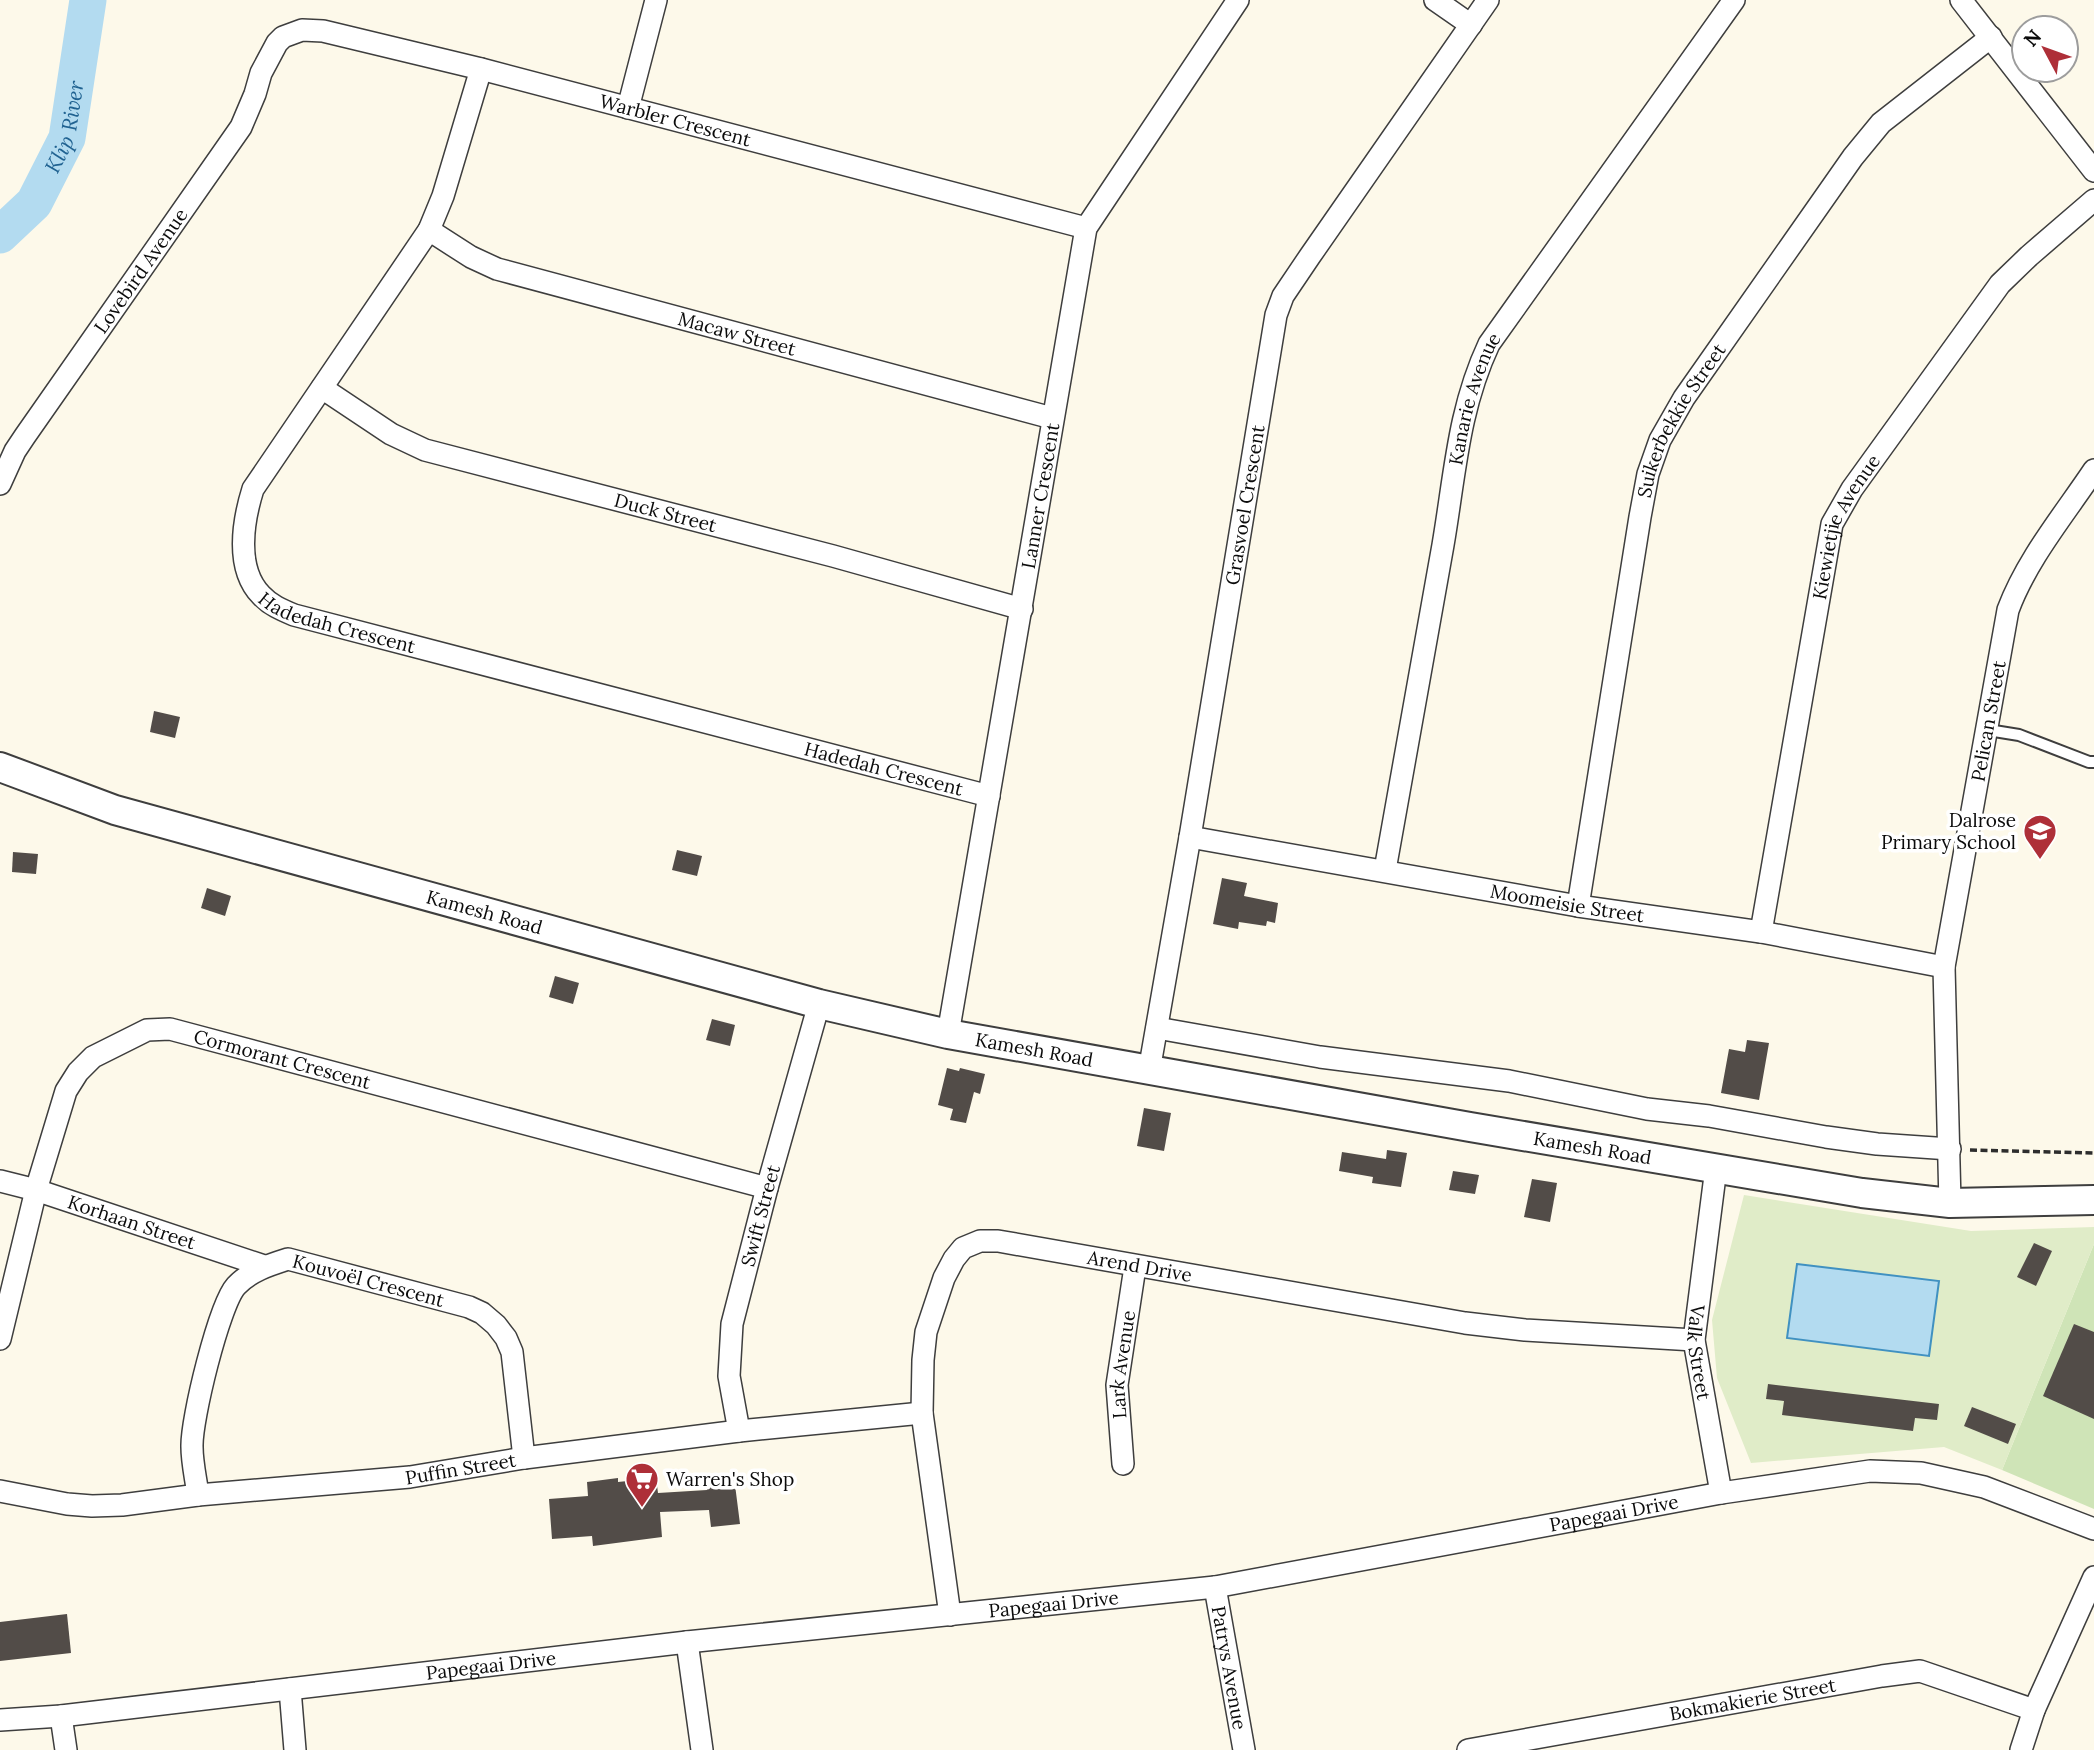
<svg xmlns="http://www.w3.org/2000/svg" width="2094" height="1750" font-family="Lora,serif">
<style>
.green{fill:#cfe4b7}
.pitch{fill:#e0ecc8}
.water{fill:#b3dbf0;stroke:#4091c1;stroke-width:2}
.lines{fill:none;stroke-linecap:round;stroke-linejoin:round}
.river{stroke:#b3dbf0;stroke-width:37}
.building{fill:#524c48}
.service-casing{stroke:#3e3e3e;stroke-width:14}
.minor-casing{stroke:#3e3e3e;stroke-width:24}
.tertiary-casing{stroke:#3e3e3e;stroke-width:32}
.path{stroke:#2d2d2d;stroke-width:3.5;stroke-dasharray:7 3.5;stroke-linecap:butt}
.service{stroke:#fff;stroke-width:10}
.minor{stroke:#fff;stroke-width:21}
.tertiary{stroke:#fff;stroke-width:28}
.labels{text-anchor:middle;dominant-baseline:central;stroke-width:7;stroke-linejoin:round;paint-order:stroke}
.street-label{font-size:19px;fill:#0b0b0b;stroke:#fff}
.poi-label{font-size:19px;fill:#0b0b0b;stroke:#fff;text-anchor:end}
.water-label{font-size:21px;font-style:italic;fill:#206291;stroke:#fff}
</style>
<rect width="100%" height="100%" fill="#fdf9ea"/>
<path class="green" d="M2094 1244V1509L2002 1470Z"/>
<path class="pitch" d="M1744 1195 1971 1231 2094 1227V1244L2002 1470 1944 1447 1751 1463 1717 1378 1712 1320Z"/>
<path class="water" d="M1797 1264 1939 1281 1929 1356 1787 1338Z"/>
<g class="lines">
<path class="river" id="s1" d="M0 235 34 203 67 138 88 0"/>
</g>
<g class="building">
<path d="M154 711 180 717 175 738 150 732Z"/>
<path d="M677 850 702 856 697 876 672 870Z"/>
<path d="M13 852 38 854 36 874 12 872Z"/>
<path d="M1222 878 1247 883 1244 896 1278 903 1275 923 1267 921 1266 926 1239 922 1238 929 1213 924Z"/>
<path d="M207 888 231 896 225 916 201 908Z"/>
<path d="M555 976 579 983 573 1004 549 997Z"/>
<path d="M712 1019 735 1025 730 1046 706 1040Z"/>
<path d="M1747 1040 1769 1043 1759 1100 1721 1093 1729 1049 1745 1052Z"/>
<path d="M947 1068 959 1071 960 1068 985 1074 980 1094 974 1092 966 1123 950 1120 953 1109 938 1105Z"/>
<path d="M1144 1108 1171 1113 1164 1151 1137 1146Z"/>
<path d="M1387 1150 1407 1153 1401 1187 1372 1183 1373 1177 1339 1171 1342 1152 1386 1159Z"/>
<path d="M1453 1171 1479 1175 1475 1194 1449 1190Z"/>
<path d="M1532 1179 1557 1183 1550 1222 1524 1217Z"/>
<path d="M2034 1243 2052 1251 2036 1286 2017 1277Z"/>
<path d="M2074 1324 2094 1332V1419L2043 1396Z"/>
<path d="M1768 1384 1939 1404 1937 1420 1915 1418 1913 1431 1782 1415 1784 1401 1766 1399Z"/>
<path d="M1972 1407 2016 1424 2008 1444 1964 1426Z"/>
<path d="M734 1477 740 1524 711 1527 709 1510 660 1512 662 1537 593 1546 592 1536 552 1539 549 1499 588 1496 587 1482 618 1478V1482L656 1478 658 1493 707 1490 706 1480Z"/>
<path d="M67 1614 71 1653 0 1661V1622Z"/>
</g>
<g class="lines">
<defs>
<path id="service" d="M1988 730 2019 735 2089 762H2094"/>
<g id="minor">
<path d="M1435 0 1471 25"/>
<path d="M1961 0 2094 171"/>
<path id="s2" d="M481 69 443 196 429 230 253 489C243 521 235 568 261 595 270 605 282 610 294 615L989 796"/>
<path d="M628 108 656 0"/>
<path id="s3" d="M429 230 471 257 497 269 1052 418"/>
<path id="s4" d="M322 388 391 434 425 450 833 556 1022 609"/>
<path id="s5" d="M0 484 15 451 25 436 241 127 255 94 261 73 277 43 283 37 302 30 323 31 481 69 1086 228"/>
<path id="s6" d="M1190 837 1578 906 1761 932 1944 967"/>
<path id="s7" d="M1385 870C1404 761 1424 653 1443 545 1455 475 1458 410 1489 344L1734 0"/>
<path id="s8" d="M1578 906 1640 517 1648 474 1660 440 1684 398 1853 157 1881 123 1991 37"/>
<path id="s9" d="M1761 932 1832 524 1852 489 2000 284 2029 256 2094 200"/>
<path d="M1157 1028 1320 1057 1509 1081 1647 1109 1709 1116 1826 1137 1877 1144 1950 1149"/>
<path id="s10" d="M948 1034 1086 228 1238 0"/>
<path id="s11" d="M1149 1071 1190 837 1276 315 1283 296 1310 256 1488 0"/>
<path id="s12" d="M1716 1168 1694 1340 1721 1493"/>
<path id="s13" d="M0 1181 36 1190 264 1266"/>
<path id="s14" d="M1950 1203 1944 967 2008 610C2027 559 2064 515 2094 470"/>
<path id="s15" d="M0 1339 36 1190 66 1091 78 1072 93 1057 147 1030 170 1029 767 1188"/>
<path id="s16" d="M739 1431 729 1376 732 1324 767 1188 819 1004"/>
<path id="s17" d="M1123 1464 1117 1385 1135 1267"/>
<path id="s18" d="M0 1491 67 1504 92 1506 122 1505 198 1495 410 1477 524 1458 739 1431 922 1413"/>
<path id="s19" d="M198 1495C196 1479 192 1463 192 1447 191 1420 219 1305 236 1286 250 1271 269 1265 288 1259L469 1307 482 1313 496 1325 506 1338 512 1352 524 1458"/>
<path id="s20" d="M1215 1587 1244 1750"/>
<path id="s21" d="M950 1615 922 1413 923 1360 926 1332 944 1278 954 1259 963 1248 980 1241H998L1465 1323 1525 1330 1694 1340"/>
<path d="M687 1642 702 1750"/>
<path d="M290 1689 295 1750"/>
<path d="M61 1716 66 1750"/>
<path id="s22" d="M0 1720 61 1716 687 1642 1215 1587 1721 1493 1870 1471 1921 1473 1984 1487 2094 1529"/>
<path id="s23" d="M1468 1750 1882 1676 1920 1671 2034 1710"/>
<path d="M2021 1750 2034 1710 2094 1577"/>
</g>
<g id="tertiary">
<path id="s24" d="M0 767 115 810 819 1004 948 1034 1470 1127 1862 1193 1950 1203 2094 1200"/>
</g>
</defs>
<use href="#service" class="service-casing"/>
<use href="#minor" class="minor-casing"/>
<use href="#tertiary" class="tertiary-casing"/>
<path class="path" d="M1970 1150 2094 1153"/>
<use href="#service" class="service"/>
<use href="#minor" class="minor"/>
<use href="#tertiary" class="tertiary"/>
</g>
<defs>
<symbol id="school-pin" viewBox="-11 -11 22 30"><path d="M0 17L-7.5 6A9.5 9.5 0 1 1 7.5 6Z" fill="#ae2f38" stroke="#fff"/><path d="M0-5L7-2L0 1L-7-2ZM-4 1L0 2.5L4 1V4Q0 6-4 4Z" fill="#fff"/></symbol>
<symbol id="supermarket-pin" viewBox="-11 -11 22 30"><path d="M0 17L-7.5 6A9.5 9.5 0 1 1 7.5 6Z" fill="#ae2f38" stroke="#fff"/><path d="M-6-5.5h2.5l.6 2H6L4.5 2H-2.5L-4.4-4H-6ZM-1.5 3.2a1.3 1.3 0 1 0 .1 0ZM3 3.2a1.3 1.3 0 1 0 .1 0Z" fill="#fff"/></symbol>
</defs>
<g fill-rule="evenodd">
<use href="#school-pin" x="2021" y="812" width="38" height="52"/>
<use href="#supermarket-pin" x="623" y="1460" width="38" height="52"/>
</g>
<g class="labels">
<g class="street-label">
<text stroke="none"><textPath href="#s5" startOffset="936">Warbler Crescent</textPath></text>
<text stroke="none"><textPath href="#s5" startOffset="256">Lovebird Avenue</textPath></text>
<text stroke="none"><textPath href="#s3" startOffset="327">Macaw Street</textPath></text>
<text stroke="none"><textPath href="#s7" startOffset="480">Kanarie Avenue</textPath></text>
<text stroke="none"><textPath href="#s8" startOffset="500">Suikerbekkie Street</textPath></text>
<text stroke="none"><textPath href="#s10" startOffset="546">Lanner Crescent</textPath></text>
<text stroke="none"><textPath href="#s11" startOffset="574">Grasvoel Crescent</textPath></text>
<text stroke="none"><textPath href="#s4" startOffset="369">Duck Street</textPath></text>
<text stroke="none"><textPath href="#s9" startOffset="416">Kiewietjie Avenue</textPath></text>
<text stroke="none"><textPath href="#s2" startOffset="676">Hadedah Crescent</textPath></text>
<text stroke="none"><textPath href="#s14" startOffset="486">Pelican Street</textPath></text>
<text stroke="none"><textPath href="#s2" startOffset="1242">Hadedah Crescent</textPath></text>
<text stroke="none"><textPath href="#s6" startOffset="383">Moomeisie Street</textPath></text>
<text stroke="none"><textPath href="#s24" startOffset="506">Kamesh Road</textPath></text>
<text stroke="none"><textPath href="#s24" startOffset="1073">Kamesh Road</textPath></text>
<text stroke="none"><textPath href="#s15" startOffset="500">Cormorant Crescent</textPath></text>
<text stroke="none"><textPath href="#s24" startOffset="1640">Kamesh Road</textPath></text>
<text stroke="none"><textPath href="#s16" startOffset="220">Swift Street</textPath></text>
<text stroke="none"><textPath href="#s13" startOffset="138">Korhaan Street</textPath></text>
<text stroke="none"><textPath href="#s21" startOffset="558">Arend Drive</textPath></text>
<text stroke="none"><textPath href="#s19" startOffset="359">Kouvoël Crescent</textPath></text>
<text stroke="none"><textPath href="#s12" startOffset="186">Valk Street</textPath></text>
<text stroke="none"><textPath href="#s17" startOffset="100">Lark Avenue</textPath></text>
<text stroke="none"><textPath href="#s18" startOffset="464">Puffin Street</textPath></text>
<text stroke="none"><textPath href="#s22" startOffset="1628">Papegaai Drive</textPath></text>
<text stroke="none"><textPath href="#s22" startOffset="1060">Papegaai Drive</textPath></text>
<text stroke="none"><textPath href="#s22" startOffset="494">Papegaai Drive</textPath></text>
<text stroke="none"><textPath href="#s20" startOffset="82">Patrys Avenue</textPath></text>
<text stroke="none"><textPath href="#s23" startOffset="289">Bokmakierie Street</textPath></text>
</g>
<g class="poi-label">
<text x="2016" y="820">Dalrose<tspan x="2016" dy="22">Primary School</tspan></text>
<text x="666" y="1479" text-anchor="start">Warren's Shop</text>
</g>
<g class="water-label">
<text stroke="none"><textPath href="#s1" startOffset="130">Klip River</textPath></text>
</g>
</g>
<g transform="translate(2045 49) rotate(311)"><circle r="33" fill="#ffffff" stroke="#9d9d9d" stroke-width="2"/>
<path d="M0-5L12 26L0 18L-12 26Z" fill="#ae2f38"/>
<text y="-10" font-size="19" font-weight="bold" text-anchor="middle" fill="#0b0b0b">N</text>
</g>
</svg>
